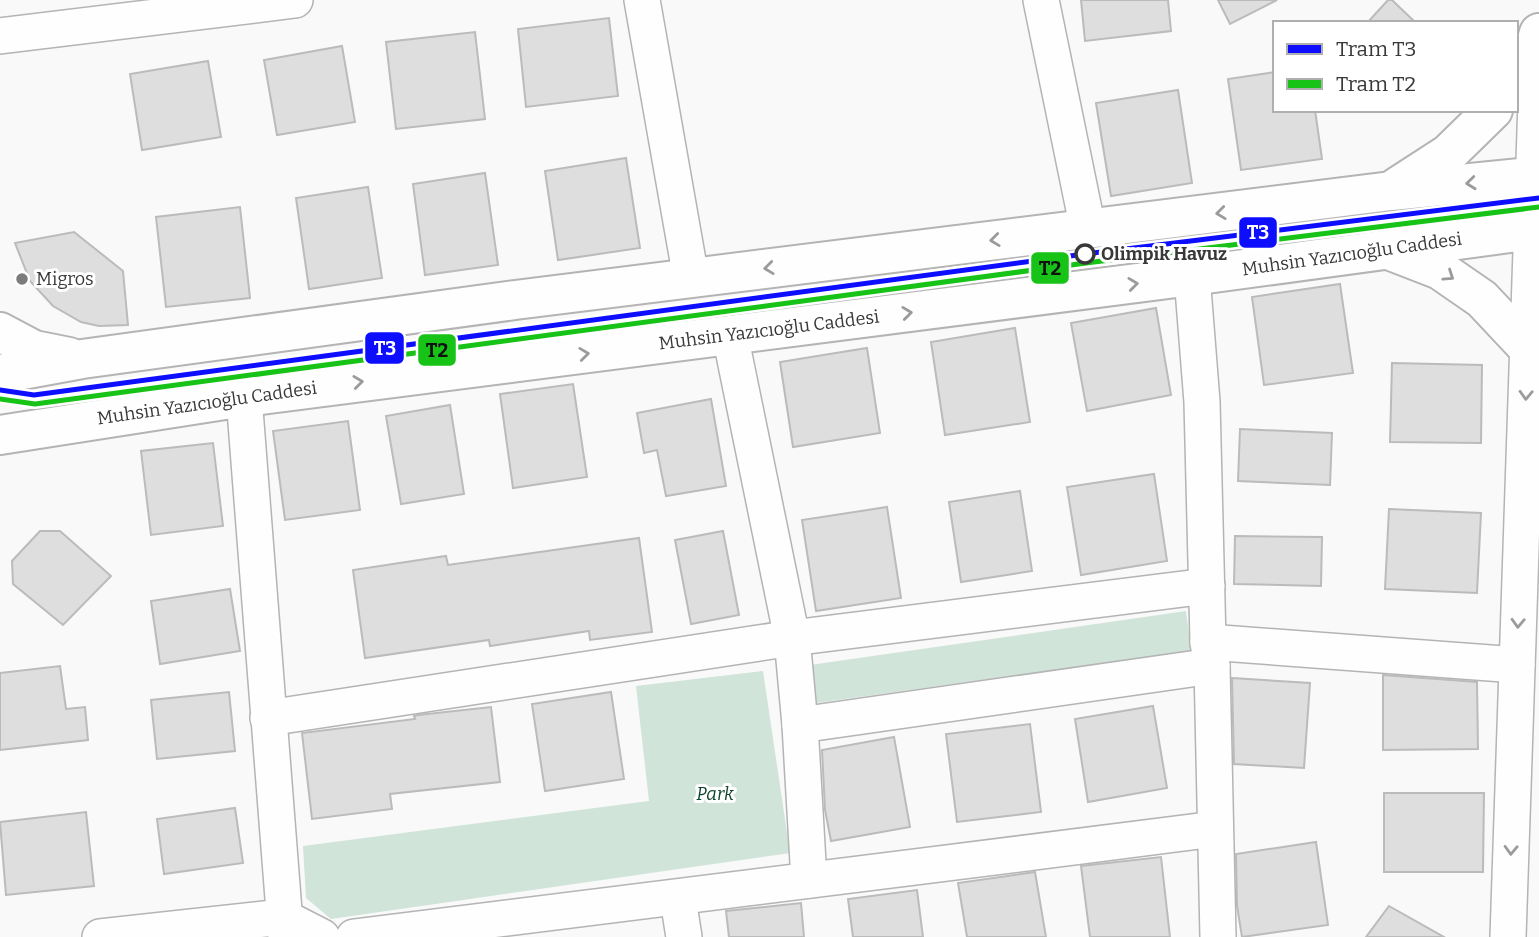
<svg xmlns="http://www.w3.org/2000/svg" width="1539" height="937" font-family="Bitter,serif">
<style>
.green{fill:#d0e4d9}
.building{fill:#dedede;stroke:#bcbbbb;stroke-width:2}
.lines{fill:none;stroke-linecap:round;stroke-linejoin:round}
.minor-casing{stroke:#b4b4b4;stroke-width:38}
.major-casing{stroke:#b4b4b4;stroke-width:42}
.minor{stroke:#fefefe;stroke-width:35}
.major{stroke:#fefefe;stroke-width:38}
.tram-1-casing{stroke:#fff;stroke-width:10}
.tram-2-casing{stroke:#fff;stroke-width:10}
.tram-1{stroke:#0d0dff;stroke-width:5}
.tram-2{stroke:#16c316;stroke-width:5}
.oneway{stroke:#9b9b9b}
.stop-dot{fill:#fff;stroke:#383838;stroke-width:3.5}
.poi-dot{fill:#7c7c7c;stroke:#fff;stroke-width:2.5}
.labels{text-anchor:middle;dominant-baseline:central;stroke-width:6;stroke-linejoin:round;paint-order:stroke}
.stop-label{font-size:18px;font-weight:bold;fill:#383838;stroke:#fff;text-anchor:start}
.street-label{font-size:18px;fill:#383838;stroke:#fff}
.poi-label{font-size:18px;fill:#383838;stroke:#fff;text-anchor:start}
.park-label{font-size:18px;font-style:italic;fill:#0e432d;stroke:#fff}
.line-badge{stroke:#fff;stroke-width:2.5}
.badge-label{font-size:19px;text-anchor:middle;font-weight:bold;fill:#fff}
.pale-badge-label{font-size:19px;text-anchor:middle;font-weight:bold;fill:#111}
</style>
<rect width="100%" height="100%" fill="#f9f9f9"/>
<g class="green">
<path d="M1186 611 1191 651 816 703 810 665Z"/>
<path d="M763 671 790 853 331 919 306 898 303 846 649 801 636 686Z"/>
</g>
<g class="building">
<path d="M1081 0H1168L1171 31 1085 41Z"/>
<path d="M1218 0H1277L1230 24Z"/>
<path d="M1388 0H1392L1416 23H1367Z"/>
<path d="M609 18 618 96 526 107 518 29Z"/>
<path d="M475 32 485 119 396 129 386 42Z"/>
<path d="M342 46 355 122 277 135 264 60Z"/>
<path d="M208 61 221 137 142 150 130 74Z"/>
<path d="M1275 72V110H1315L1322 159 1241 170 1228 79Z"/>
<path d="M1178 90 1192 183 1111 196 1096 103Z"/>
<path d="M626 158 640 248 558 260 545 171Z"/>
<path d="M485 173 498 265 425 275 413 184Z"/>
<path d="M368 187 382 278 309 289 296 198Z"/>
<path d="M240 207 250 298 166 307 156 217Z"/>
<path d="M74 232 123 271 128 325 99 326 81 322 53 306 30 281 15 243Z"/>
<path d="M1340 284 1353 373 1264 385 1252 297Z"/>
<path d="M1156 308 1171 395 1087 411 1071 323Z"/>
<path d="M1015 328 1030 422 945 435 931 342Z"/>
<path d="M867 348 880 433 793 447 780 362Z"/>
<path d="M1392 363 1482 365 1481 443 1390 442Z"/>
<path d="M573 384 587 477 513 488 500 394Z"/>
<path d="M711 399 726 486 666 496 657 450 644 453 637 413Z"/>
<path d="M450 405 464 494 401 504 386 416Z"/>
<path d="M348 421 360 510 285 520 273 431Z"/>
<path d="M1240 429 1332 433 1330 485 1238 481Z"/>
<path d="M213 443 223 526 151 535 141 451Z"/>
<path d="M1154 474 1167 561 1081 575 1067 487Z"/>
<path d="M1020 491 1032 571 961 582 949 502Z"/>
<path d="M887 507 901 598 816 611 802 520Z"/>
<path d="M1389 509 1481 513 1477 593 1385 589Z"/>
<path d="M40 531H60L111 576 63 625 13 584 12 561Z"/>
<path d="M723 531 739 615 691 624 675 540Z"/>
<path d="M1235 536 1322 537 1321 586 1234 584Z"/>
<path d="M639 538 652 632 590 640 589 631 490 646 489 640 365 658 353 570 446 556 448 565Z"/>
<path d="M230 589 240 651 160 664 151 601Z"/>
<path d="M60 666 66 709 85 707 88 740 0 750V673Z"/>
<path d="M1383 675 1477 682 1478 749 1383 750Z"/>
<path d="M1232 678 1310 683 1304 768 1234 764Z"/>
<path d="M229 692 235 751 157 759 151 700Z"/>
<path d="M611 692 624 779 545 791 532 704Z"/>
<path d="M1153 706 1167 788 1088 802 1075 719Z"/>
<path d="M491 707 500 782 390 794 392 809 312 819 302 733 415 719 414 716 418 715Z"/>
<path d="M1030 724 1041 812 957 822 946 734Z"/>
<path d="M894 737 910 827 831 841 825 810 822 750Z"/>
<path d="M1384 793H1484L1483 872H1384Z"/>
<path d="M235 808 243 863 164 874 157 819Z"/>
<path d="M86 812 94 886 6 895 0 822Z"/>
<path d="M1316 842 1328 925 1242 937 1237 906 1236 854Z"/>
<path d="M1161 857 1170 937H1090L1081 866Z"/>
<path d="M1035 872 1046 937H967L958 883Z"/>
<path d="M917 890 923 937H853L848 899Z"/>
<path d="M801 903 804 937H729L726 911Z"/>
<path d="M1389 906 1444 937H1366Z"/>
</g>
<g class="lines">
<defs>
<g id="minor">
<path d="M642 0 691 278"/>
<path d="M1041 0 1088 229"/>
<path d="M0 36 295 0"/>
<path d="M1192 276 1202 402 1208 642 1212 666 1218 937"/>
<path d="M730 335 792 638 800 725 809 880"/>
<path d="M244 397 286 937"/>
<path d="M1208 642 1517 665"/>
<path d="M268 718 792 638 1207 586"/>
<path d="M800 725 1212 666"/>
<path d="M678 899 684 937"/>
<path d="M100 937 283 917 322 937"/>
<path d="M354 937C641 903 928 865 1215 829"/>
<path d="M1508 937 1536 101 1539 79"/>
</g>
<g id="major">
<path d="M1516 82 1529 66 1539 33"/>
<path d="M1397 187 1448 154 1493 110"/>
<path d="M1391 251 1440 270 1482 299 1528 348"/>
<path d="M0 332 34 350 69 357"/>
<path d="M0 374 82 359 515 300 1391 191 1539 176"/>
<path d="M0 435 244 397 1192 276 1539 229"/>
</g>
</defs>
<use href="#minor" class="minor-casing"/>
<use href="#major" class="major-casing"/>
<use href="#minor" class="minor"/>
<use href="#major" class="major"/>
<defs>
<path id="tram-1" d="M0 390 34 395 1085 254 1539 198"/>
<path id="tram-2" d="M0 399 35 404 1086 263 1539 207"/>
</defs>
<use href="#tram-1" class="tram-1-casing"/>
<use href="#tram-2" class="tram-2-casing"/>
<use href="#tram-1" class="tram-1"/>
<use href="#tram-2" class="tram-2"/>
</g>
<defs><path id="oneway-chevron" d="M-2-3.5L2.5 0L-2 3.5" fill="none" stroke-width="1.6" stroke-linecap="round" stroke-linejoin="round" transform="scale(1.75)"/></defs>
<g class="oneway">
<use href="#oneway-chevron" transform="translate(1471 183) rotate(174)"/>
<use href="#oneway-chevron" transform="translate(1221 213) rotate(173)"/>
<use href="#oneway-chevron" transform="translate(995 240) rotate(173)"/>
<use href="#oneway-chevron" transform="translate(769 268) rotate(173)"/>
<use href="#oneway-chevron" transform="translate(1449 276) rotate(34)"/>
<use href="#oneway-chevron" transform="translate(1133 284) rotate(-7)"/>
<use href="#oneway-chevron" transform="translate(907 313) rotate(-7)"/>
<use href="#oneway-chevron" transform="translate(584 354) rotate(-7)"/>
<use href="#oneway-chevron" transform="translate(358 382) rotate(-7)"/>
<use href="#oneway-chevron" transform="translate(1526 395) rotate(92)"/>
<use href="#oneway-chevron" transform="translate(1518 623) rotate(92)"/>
<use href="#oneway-chevron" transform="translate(1511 850) rotate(92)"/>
</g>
<circle class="stop-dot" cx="1085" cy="254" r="9"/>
<circle class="poi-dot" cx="22" cy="279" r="7"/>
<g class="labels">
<g class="stop-label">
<text x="1101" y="254">Olimpik Havuz</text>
</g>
<g class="street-label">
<text transform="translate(1352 254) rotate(-8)">Muhsin Yazıcıoğlu Caddesi</text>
<text transform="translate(769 330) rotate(-7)">Muhsin Yazıcıoğlu Caddesi</text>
<text transform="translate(207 403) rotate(-8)">Muhsin Yazıcıoğlu Caddesi</text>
</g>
<g class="poi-label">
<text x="36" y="279">Migros</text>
</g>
<g class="park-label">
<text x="715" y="794">Park</text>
</g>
</g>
<g class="line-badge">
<rect x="1238" y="216" width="40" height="33" rx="7" fill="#0d0dff"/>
<rect x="1030" y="251" width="40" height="34" rx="7" fill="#16c316"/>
<rect x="364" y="331" width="41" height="34" rx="7" fill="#0d0dff"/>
<rect x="417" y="333" width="40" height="34" rx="7" fill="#16c316"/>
</g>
<g class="badge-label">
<text x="1258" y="239">T3</text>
<text x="385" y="355">T3</text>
</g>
<g class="pale-badge-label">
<text x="1050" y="275">T2</text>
<text x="437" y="357">T2</text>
</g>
<rect x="1273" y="21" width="245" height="91" fill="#ffffff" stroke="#afafaf" stroke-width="2"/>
<rect x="1287" y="44" width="35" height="10" fill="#0d0dff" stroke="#afafaf" stroke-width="2"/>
<text x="1336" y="56" font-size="21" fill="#383838">Tram T3</text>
<rect x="1287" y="79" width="35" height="10" fill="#16c316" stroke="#afafaf" stroke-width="2"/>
<text x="1336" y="91" font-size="21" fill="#383838">Tram T2</text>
</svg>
